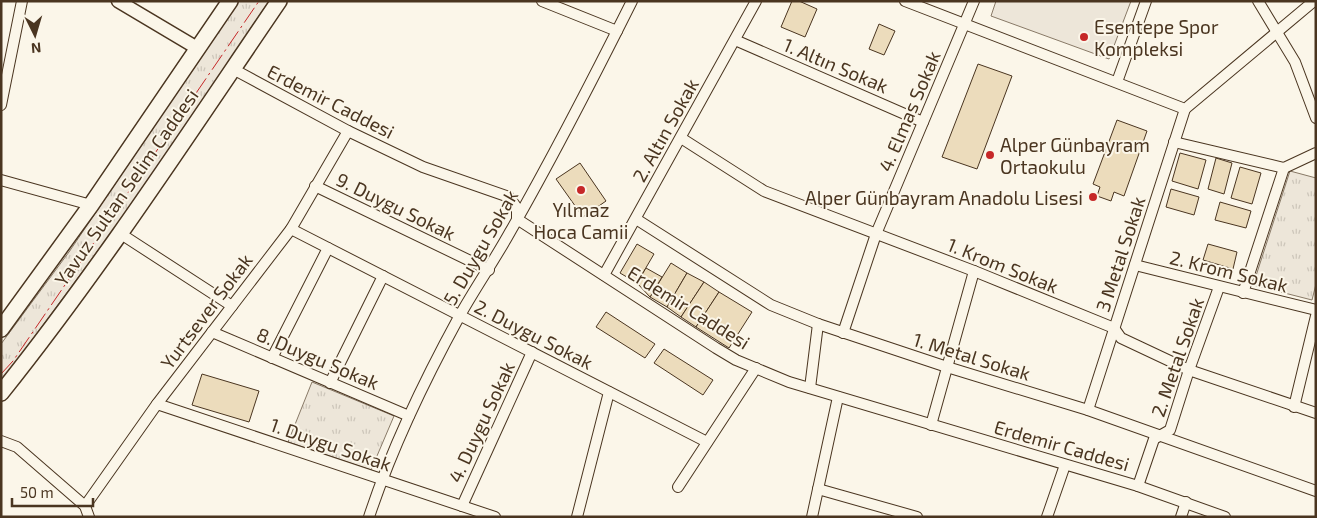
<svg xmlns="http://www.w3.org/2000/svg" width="1317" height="518" font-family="'Exo 2',sans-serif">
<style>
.grass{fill:url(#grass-tufts);stroke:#887966}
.pitch{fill:#ede6d9;stroke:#887966}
.building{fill:#ecdcbc;stroke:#4a3520}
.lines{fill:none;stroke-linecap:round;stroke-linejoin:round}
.minor-casing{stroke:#4a3520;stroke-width:12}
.tertiary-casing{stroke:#4a3520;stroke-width:15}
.primary-casing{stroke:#4a3520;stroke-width:18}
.minor{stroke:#fbf6e9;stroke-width:10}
.tertiary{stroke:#fbf6e9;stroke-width:12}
.primary{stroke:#fbf6e9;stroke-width:15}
.power{stroke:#c62828;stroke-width:1;stroke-dasharray:18 4 2.5 4;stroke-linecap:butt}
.poi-dot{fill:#c62828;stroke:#fbf6e9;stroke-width:2}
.labels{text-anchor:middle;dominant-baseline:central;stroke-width:4;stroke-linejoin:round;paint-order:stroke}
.poi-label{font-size:19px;fill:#4a3520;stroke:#fbf6e9;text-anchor:start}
.street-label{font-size:19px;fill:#4a3520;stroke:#fbf6e9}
</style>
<defs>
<pattern id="grass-tufts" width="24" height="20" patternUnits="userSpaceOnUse" patternTransform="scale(1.25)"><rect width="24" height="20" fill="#ede6d9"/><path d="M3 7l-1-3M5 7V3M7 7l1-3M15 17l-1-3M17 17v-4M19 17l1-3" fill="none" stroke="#cdc6ba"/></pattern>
</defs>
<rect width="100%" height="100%" fill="#fbf6e9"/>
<g class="grass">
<path d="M239 1H269L144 188 1 382V344L69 252Z"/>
<path d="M1290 171 1316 178V284L1312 300 1253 285Z"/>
<path d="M312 382 394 416 371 470 288 442Z"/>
</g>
<path class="pitch" d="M996 1H1131L1109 59 991 16Z"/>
<g class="building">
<path d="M792 1H799L817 9 805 37 781 27Z"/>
<path d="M879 24 895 31 884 55 869 49Z"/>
<path d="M978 64 1012 76 977 169 942 157Z"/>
<path d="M1117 120 1147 131 1124 196 1114 192 1111 201 1097 196 1100 187 1093 184Z"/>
<path d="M1180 153 1206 160 1198 189 1172 181Z"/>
<path d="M1216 158 1232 163 1224 194 1208 189Z"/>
<path d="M580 163 606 201 583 217 556 179Z"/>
<path d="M1240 167 1261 173 1252 204 1231 198Z"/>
<path d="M1171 189 1199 197 1194 215 1166 207Z"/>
<path d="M1220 202 1251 211 1246 228 1215 220Z"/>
<path d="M637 244 654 254 637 283 620 273Z"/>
<path d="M1208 244 1237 252 1233 269 1203 260Z"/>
<path d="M671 263 687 273 667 307 650 297Z"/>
<path d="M646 268 662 277 650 297 637 283Z"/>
<path d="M687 273 704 282 681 317 667 307Z"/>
<path d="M704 282 719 292 696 327 681 317Z"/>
<path d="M719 292 752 312 729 348 696 327Z"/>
<path d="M606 312 655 344 645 358 596 327Z"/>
<path d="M664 349 713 380 703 395 654 363Z"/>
<path d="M202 374 259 391 249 422 192 405Z"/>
</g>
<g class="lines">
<defs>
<g id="minor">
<path d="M542 1 617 31"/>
<path d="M905 1 1185 109 1314 1"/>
<path d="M1258 1 1295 62 1316 118"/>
<path d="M735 40 923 122"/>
<path d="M233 69 348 131 423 167 509 197 517 208V219L716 348 736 360 789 382 1138 486 1225 517"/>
<path d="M1117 82 1146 1"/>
<path d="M1 105 22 1"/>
<path d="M681 138 764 191 974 271 1114 328 1121 338 1189 370 1316 413"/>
<path d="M1174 142 1284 168 1316 153"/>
<path d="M1 180 91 205"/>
<path d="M315 186 489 270"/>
<path d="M636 219 771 305 818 324 947 367 1088 410 1316 491"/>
<path d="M291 229 707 442"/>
<path d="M121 234 232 306"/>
<path d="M1135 265 1316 310"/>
<path d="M604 275 756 1"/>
<path d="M1243 293 1284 168"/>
<path d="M212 332 409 416"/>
<path d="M843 333 876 234 974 1"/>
<path d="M272 358 328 248"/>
<path d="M330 383 383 276"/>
<path d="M810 388 818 324"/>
<path d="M157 404 495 517"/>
<path d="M1294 407 1316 316"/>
<path d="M1088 410 1185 109"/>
<path d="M931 425 974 271"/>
<path d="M1 441 17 447 85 506 89 517"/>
<path d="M1138 486 1154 439 1170 430 1189 370 1219 287"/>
<path d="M678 487 756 368"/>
<path d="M818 489 917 517"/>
<path d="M85 506 157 404 291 229 348 131"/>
<path d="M462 506 532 352"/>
<path d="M369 517C392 447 424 381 459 317 475 288 494 261 510 232 553 157 593 79 632 1"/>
<path d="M577 517 609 392"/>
<path d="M812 517 838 397"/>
<path d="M1047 517 1065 465"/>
<path d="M1181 517 1186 502"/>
</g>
<path id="tertiary" d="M118 1 197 48"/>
<g id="primary">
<path d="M1 329 91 205 230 1"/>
<path d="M1 393C101 268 189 133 279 1"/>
</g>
</defs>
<use href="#minor" class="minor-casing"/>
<use href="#tertiary" class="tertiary-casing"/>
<use href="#primary" class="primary-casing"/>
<use href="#minor" class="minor"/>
<use href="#tertiary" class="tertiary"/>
<use href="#primary" class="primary"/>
<path class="power" d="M1 374 13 361 259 1"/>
</g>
<g class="poi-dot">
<circle cx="1084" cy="37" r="5"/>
<circle cx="990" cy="155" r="5"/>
<circle cx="581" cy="190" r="5"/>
<circle cx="1093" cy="197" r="5"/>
</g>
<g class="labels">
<g class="poi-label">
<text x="1094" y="26">Esentepe Spor<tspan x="1094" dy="22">Kompleksi</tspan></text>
<text x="1000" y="144">Alper Günbayram<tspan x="1000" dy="22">Ortaokulu</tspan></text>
<text x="1083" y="197" text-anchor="end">Alper Günbayram Anadolu Lisesi</text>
<text x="581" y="209" text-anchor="middle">Yılmaz<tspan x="581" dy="22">Hoca Camii</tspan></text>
</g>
<g class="street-label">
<text transform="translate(836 65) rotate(23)">1. Altın Sokak</text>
<text transform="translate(331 101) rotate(27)">Erdemir Caddesi</text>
<text transform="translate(909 111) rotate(-67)">4. Elmas Sokak</text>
<text transform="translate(665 130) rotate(-61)">2. Altın Sokak</text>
<text transform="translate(126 187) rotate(-55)">Yavuz Sultan Selim Caddesi</text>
<text transform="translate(396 206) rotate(26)">9. Duygu Sokak</text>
<text transform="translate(480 247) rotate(-60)">5. Duygu Sokak</text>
<text transform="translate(1120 254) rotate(-72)">3 Metal Sokak</text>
<text transform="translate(1003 265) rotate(22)">1. Krom Sokak</text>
<text transform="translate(1229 271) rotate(14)">2. Krom Sokak</text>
<text transform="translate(689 307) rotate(32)">Erdemir Caddesi</text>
<text transform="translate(206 311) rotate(-53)">Yurtsever Sokak</text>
<text transform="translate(534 334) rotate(27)">2. Duygu Sokak</text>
<text transform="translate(972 356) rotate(17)">1. Metal Sokak</text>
<text transform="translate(1177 357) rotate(-71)">2. Metal Sokak</text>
<text transform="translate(318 358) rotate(23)">8. Duygu Sokak</text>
<text transform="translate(481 422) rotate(-65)">4. Duygu Sokak</text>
<text transform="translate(331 444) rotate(19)">1. Duygu Sokak</text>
<text transform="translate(1062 445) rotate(16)">Erdemir Caddesi</text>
</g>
</g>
<rect width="1317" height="518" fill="none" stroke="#4a3520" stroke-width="5"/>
<g transform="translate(35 35) rotate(175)" stroke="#fbf6e9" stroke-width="4" paint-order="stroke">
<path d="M0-4L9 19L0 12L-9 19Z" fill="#4a3520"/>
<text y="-8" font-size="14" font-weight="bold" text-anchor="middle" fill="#4a3520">N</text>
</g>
<path d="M12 498v8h81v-8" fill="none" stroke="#4a3520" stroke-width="2.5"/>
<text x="20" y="498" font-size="15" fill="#4a3520" stroke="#fbf6e9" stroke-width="4" paint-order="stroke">50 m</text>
</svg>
